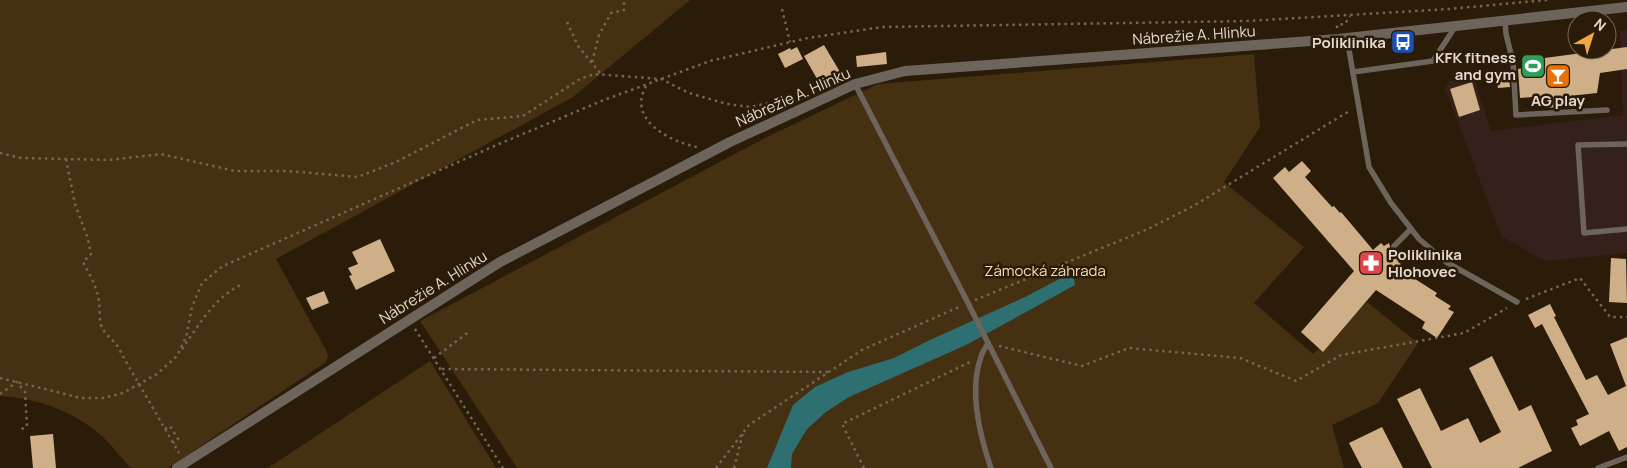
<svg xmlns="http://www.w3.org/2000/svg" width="1627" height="468" font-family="Manrope,sans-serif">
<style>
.industrial{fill:#34211c}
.green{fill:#463012}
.water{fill:#2e6f72}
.building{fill:#cfaf87}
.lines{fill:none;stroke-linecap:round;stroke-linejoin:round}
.path{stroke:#726656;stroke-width:2.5;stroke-dasharray:2.5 4;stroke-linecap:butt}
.lane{stroke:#6d645c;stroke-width:5.5}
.street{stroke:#6d645c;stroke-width:10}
.labels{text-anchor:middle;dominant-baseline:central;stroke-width:5;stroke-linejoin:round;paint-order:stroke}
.street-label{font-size:15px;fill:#e3d9cd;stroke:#2a1c09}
.poi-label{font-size:15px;font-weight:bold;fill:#e3d9cd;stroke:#2a1c09;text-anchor:end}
.park-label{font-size:15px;fill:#fbddb9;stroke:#2a1c09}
</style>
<rect width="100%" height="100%" fill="#2a1c09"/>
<path class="industrial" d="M1627 30V253L1545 261 1501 236 1445 88 1448 82 1473 74 1491 131 1623 115 1620 31Z"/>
<g class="green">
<path d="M0 0H690L573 97 276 259 326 350 328 356 326 362 168 468H131C122 459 114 448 105 439 77 412 38 398 0 396Z"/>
<path d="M1254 54 1260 127 1224 182 1304 247 1254 303 1313 354 1367 302 1418 343 1378 403 1332 425 1344 468H517L420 321 765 138 878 84Z"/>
<path d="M430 361 496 468H268Z"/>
</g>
<path class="water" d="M1069 274 1074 279 1075 285 966 345 849 397 826 412 807 429 792 454 791 468H767L793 405 815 387 848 372 894 358 930 340 1025 297Z"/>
<g class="building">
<path d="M824 45 840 72 820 84 804 56Z"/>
<path d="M797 47 803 59 785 68 778 54 790 48 791 50Z"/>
<path d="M1627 47V69L1600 73 1597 93 1569 96 1570 106 1546 108 1545 96 1520 98 1518 69 1524 68 1522 61Z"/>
<path d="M886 52 887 64 857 67 856 56Z"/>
<path d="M1509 76 1510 87 1498 88 1496 78Z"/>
<path d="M1472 82 1480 110 1459 117 1450 89Z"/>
<path d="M1302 161 1311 171 1305 177 1332 207 1334 206 1340 213 1341 212 1373 250 1381 243 1384 246 1389 243 1391 250 1398 251 1396 256 1400 259 1398 262 1401 264 1398 268 1437 293 1435 296 1451 306 1448 309 1454 312 1437 338 1422 328 1425 322 1376 290 1323 352 1301 332 1354 271 1273 178 1285 167 1289 172Z"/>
<path d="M380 239 395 271 356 290 349 276 352 275 348 268 358 264 352 252Z"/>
<path d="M1611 258 1626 259 1627 303 1609 302Z"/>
<path d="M324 291 329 303 312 310 306 298Z"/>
<path d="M1550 304 1556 316 1554 317 1586 380 1597 375 1608 395 1626 386 1610 344 1627 337V447L1619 451 1609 431 1580 446 1571 428 1578 425 1576 420 1589 414 1542 324 1535 328 1528 315Z"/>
<path d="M1492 356 1519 411 1531 405 1552 451 1518 468H1432L1397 399 1420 388 1441 431 1468 418 1480 443 1501 432 1469 368Z"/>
<path d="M1382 427 1403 468H1362L1349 443Z"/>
<path d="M53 434 56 468H33L30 436Z"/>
</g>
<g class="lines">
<g class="path">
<path d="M782 9 790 42"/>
<path d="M567 22 578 46 601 74"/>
<path d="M1337 28V25L1345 24 1350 16"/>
<path d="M592 62 599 35 611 13 624 10V0"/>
<path d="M646 86C627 120 669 141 697 147"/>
<path d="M0 153 21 158 109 160 161 154 235 171H287L358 177 396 162 477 120 523 116 580 79 594 74 661 79 689 93 727 104 750 107 794 98"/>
<path d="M66 159 75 204 88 239 91 254 83 262C90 275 97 287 99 302 100 309 99 317 101 325 105 337 117 341 121 353L179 453"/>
<path d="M1526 299 1580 278 1610 317H1627"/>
<path d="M975 300 1148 229 1195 205 1351 110"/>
<path d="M415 329 503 468"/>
<path d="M999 346 1082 366 1129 348 1240 358 1296 381 1341 355 1464 333 1507 308"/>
<path d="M182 349C199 325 215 296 243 284"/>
<path d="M434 358 470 331"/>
<path d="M442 369 828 372"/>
<path d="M0 378 81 398H103L123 393 157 374 177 356 186 337 192 307 202 283 223 266 499 144 604 100 710 61 808 38 882 27 1247 21 1449 9 1547 0"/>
<path d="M0 394 17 382 25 392 27 426 20 430"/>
<path d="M165 429 170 426 178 439 173 443"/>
<path d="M716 468 749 425 862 350 961 306"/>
<path d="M734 468 743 433"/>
<path d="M864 468 842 424 970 362"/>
</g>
<g class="lane">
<path d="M1505 21 1506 34 1513 62 1516 115 1607 110"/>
<path d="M1347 38 1369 167 1391 203 1419 239 1446 262 1517 302"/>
<path d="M1353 72 1433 61 1455 27"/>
<path d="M855 84 968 303 1051 468"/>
<path d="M1627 144 1578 145 1584 233 1627 229"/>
<path d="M1394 246 1411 229"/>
<path d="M988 343C986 347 982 352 981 357 969 390 980 436 991 468"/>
<path d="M1598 468 1627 457"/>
</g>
<path class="street" d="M177 468 500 262 730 142 855 84 905 71 1338 39 1627 7"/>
</g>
<defs>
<symbol id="bus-square" viewBox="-11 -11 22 22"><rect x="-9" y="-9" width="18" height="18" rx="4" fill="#1a4fb4" stroke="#2a1c09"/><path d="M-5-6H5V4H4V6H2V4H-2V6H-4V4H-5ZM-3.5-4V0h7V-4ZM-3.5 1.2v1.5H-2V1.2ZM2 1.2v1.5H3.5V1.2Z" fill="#fff"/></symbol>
<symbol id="stadium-square" viewBox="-11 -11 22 22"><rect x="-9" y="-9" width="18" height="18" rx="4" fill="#2e9e5b" stroke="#2a1c09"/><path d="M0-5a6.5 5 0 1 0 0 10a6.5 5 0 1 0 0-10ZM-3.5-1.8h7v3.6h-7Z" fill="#fff"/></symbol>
<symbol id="bar-square" viewBox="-11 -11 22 22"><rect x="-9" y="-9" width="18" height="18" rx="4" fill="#e8710a" stroke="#2a1c09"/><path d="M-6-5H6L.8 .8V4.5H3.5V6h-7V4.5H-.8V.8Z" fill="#fff"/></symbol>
<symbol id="pharmacy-square" viewBox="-11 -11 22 22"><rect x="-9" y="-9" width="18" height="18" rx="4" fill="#e0444e" stroke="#2a1c09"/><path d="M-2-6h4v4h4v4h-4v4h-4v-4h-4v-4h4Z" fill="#fff"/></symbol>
</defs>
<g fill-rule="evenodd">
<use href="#bus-square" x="1389" y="28" width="28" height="28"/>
<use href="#stadium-square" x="1519" y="52" width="28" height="28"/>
<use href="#bar-square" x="1544" y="62" width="28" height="28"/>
<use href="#pharmacy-square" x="1357" y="249" width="28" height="28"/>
</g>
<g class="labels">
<g class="street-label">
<text transform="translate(1194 35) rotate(-4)">Nábrežie A. Hlinku</text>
<text transform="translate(793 97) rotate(-24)">Nábrežie A. Hlinku</text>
<text transform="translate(433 287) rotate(-32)">Nábrežie A. Hlinku</text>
</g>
<g class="poi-label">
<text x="1386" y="42">Poliklinika</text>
<text x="1516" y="57">KFK fitness<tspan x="1516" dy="17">and gym</tspan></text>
<text x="1558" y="100" text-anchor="middle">AG play</text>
<text x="1388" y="254" text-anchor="start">Poliklinika<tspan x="1388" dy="17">Hlohovec</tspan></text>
</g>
<g class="park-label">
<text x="1045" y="270">Zámocká záhrada</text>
</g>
</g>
<g transform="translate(1592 35) rotate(39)"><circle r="24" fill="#2a1c09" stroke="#746857"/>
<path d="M0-4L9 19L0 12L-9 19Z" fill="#f3a443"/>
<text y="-8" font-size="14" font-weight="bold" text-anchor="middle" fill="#e3d9cd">N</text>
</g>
</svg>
